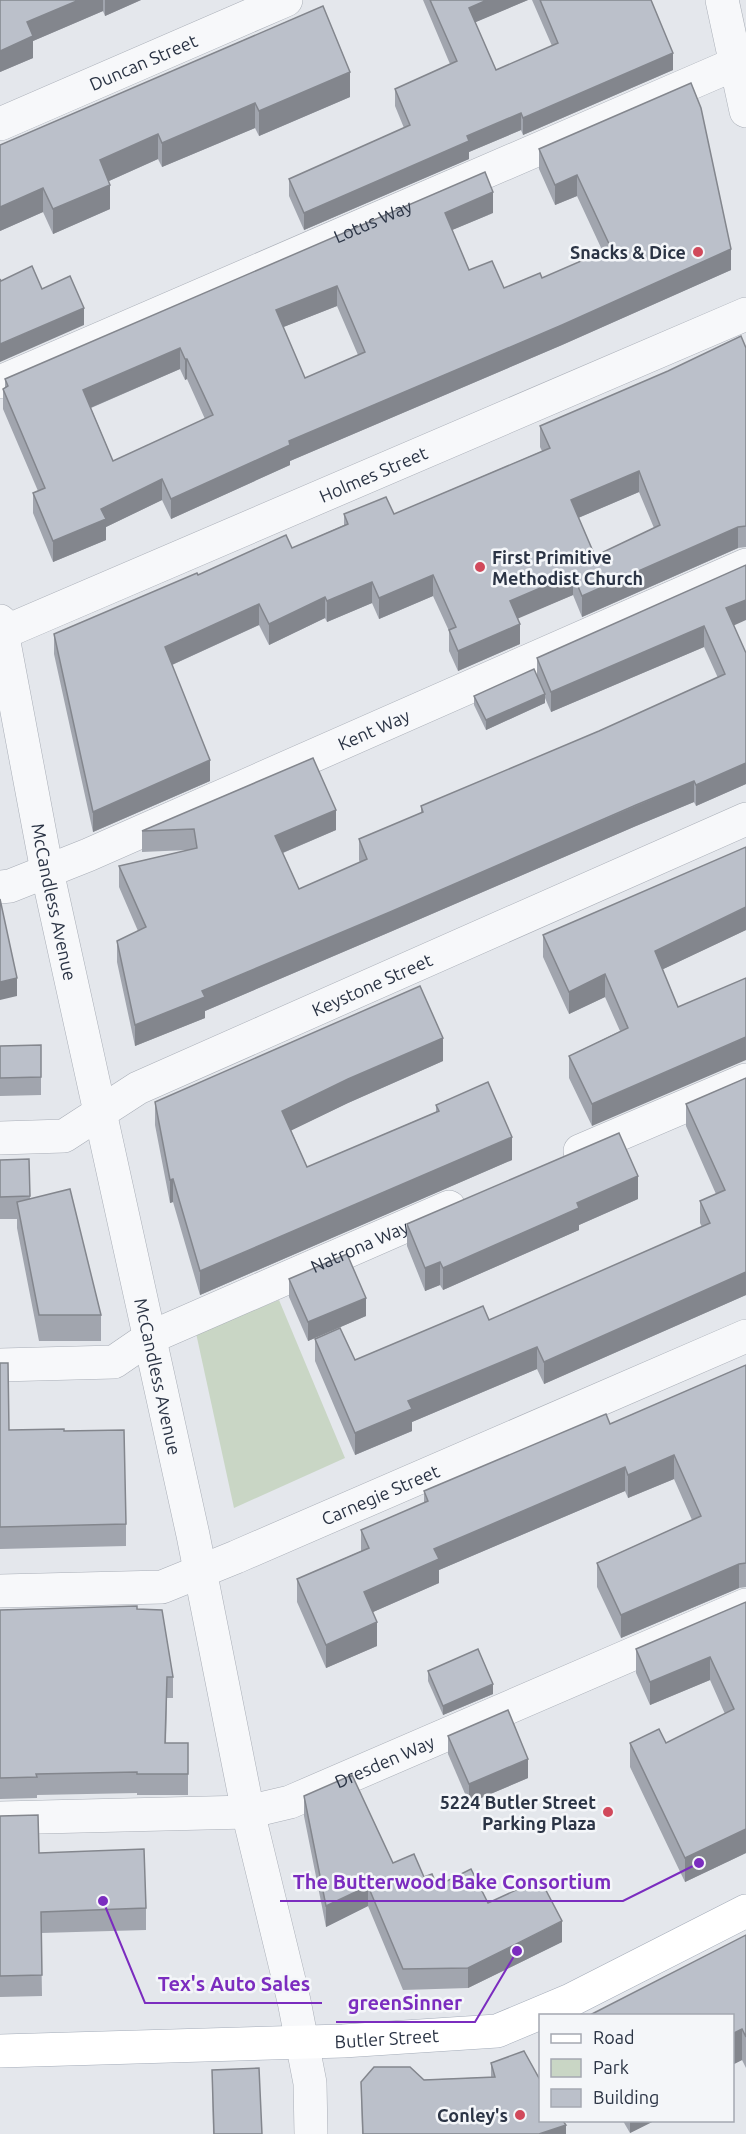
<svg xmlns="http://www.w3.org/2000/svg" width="746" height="2134" font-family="Ubuntu,sans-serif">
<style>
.green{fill:#c9d6c5}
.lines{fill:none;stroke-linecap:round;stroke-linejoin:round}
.minor-casing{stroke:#a9aeb7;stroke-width:34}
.major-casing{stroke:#a3abb8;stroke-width:34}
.minor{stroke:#f7f8fa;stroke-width:33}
.major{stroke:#fff;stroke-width:33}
.wall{fill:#a1a5ae;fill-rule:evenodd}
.shaded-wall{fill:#83868d}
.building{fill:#bbc0ca;stroke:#83868d;stroke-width:1.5;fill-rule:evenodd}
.poi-dot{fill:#d1495b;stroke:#f4f6f9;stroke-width:2}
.labels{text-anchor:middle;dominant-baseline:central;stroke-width:5;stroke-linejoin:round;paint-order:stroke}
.street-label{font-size:18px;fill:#2b3445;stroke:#f4f6f9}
.poi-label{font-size:18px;font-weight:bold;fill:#2b3445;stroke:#f4f6f9;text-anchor:end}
.leader{fill:none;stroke:#7b2cbf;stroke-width:2}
.callout-dot{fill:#7b2cbf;stroke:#f4f6f9;stroke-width:2}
.callout-label{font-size:20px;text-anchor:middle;font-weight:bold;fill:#7b2cbf;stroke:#f4f6f9;stroke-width:5;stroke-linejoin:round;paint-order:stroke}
</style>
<rect width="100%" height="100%" fill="#e4e7ec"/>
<path class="green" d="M279 1300 345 1458 234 1508 196 1333Z"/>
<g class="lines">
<defs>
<g id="minor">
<path d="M722 0 746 111"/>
<path id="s1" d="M0 124 286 0"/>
<path id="s2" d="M0 382 735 64 746 56"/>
<path id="s3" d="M0 621 47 871 193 1535 248 1812 294 2001 310 2083 311 2134"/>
<path id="s4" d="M0 634 746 314"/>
<path id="s5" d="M0 887 10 886 88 855 746 565"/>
<path id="s6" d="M0 1138 64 1136 138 1088 746 819"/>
<path d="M580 1151 746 1080"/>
<path id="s7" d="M0 1365 114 1362 149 1338 449 1207"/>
<path id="s8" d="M0 1591 162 1587 236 1557 746 1336"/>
<path id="s9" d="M0 1818 248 1812 290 1802 746 1605"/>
</g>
<g id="major">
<path id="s10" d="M0 2051 343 2041 497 2031 571 2000 746 1911"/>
</g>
</defs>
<use href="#minor" class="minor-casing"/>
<use href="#major" class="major-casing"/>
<use href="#minor" class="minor"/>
<use href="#major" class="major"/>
</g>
<g class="wall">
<path d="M0 0H141L105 16 103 11 33 41V58L0 72Z"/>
<path d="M423 0H528L475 22 496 70 552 46 532 0H651L673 70 523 135 521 130 469 152V159L304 230 289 196V179L404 128 395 106V89L450 64Z"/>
<path d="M323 6 350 97 259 136 255 128 162 167 158 159 109 181 110 209 53 234 43 212 0 231V145Z"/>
<path d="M539 149 731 270 562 345 290 461V465L171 519 162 500 106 527V540L53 562 33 513V493L38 491 3 409V389L5 388V379L493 213 452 230 469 270 504 288 542 278 603 252 577 196 555 205 539 169ZM337 306 358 355 305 378 283 327ZM180 369 185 380 187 379 205 419 113 461 91 408Z"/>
<path d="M746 348V547L738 548 582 617 573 595 517 618 520 644 458 671 449 651V631L433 596 379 619 372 603 327 622 325 618 269 645 259 625 172 665 210 781 93 832 54 654V634L198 575 292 548 344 525V514H394L542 451 540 447V426ZM639 492 654 528 595 556 578 518Z"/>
<path d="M746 565 734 626 746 653V784L696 806 694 802 636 826 390 932 205 1011V1018L135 1046 117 962V941L138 931 119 887V866L188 850 142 852V831L313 758 336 830 283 853 299 889 360 863 359 860V839L421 813V806L599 731 718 678 704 647 551 712 545 698V703L486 730 474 705V696L537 674V658Z"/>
<path d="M746 930 663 969 592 1126 569 1078V1056L620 1031 605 997 569 1014 543 957V935Z"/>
<path d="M41 1045V1095L0 1096V1046Z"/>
<path d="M443 1061 348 1103 291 1130 307 1167 436 1112V1105L512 1160 200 1295 173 1202 170 1203 155 1125V1102Z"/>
<path d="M746 1078V1295L544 1384 537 1369 412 1422V1431L355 1455 315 1361V1339L355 1360 489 1320 702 1227 700 1223V1201L716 1194 686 1126V1104Z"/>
<path d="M29 1159 30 1199 101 1315V1341H39L17 1228V1219H0V1160Z"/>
<path d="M638 1199 579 1225V1230L443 1290 440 1285 425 1291 407 1246V1224Z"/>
<path d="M289 1279 366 1316 308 1341 289 1297Z"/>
<path d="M0 1363 9 1430 64 1431 126 1524V1546L0 1549Z"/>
<path d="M746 1365V1587L739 1588 621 1638 597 1587V1563L692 1520 674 1479 628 1498 625 1491 439 1570V1583L373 1612 377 1646 326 1668 297 1602V1579L361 1551V1530L424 1503V1491L610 1424Z"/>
<path d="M746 1602V1853L685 1882 630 1767V1743H666L725 1714 710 1680 650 1705 636 1673V1649Z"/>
<path d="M137 1609 173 1677V1698H167L166 1743H188V1795H137V1793L37 1795V1798L0 1799V1610Z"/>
<path d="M428 1671 493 1694 443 1715 428 1681Z"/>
<path d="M448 1736 528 1778 469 1803 448 1754Z"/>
<path d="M304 1796 393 1863 424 1877 437 1886 488 1903 562 1942 468 1988 403 1990 368 1906 326 1927 304 1816Z"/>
<path d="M0 1816 39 1853 146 1908V1930L41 1933 42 1996 0 1997Z"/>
<path d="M746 1935V2068L742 2060 732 2065Z"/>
<path d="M491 2063 566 2134H362L361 2082 491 2077Z"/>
<path d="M212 2070 262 2134H213Z"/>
<path d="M623 2121H654L630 2133Z"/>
</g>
<g class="shaded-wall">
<path d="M79 0H103V11L33 41V58L0 72V51L27 22Z"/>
<path d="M105 0H141L105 16Z"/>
<path d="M487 0H528L469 25V8Z"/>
<path d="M673 53V70L523 135V118Z"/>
<path d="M350 72V97L259 136V111Z"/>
<path d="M255 103V128L162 167V143Z"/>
<path d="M521 113V130L469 152V159L304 230V213L467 136Z"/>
<path d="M158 134V159L100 185V160Z"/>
<path d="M577 175V196L555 205V185Z"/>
<path d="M110 185V209L53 234V209Z"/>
<path d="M43 188V212L0 231V207Z"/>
<path d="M493 192V213L445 233V213Z"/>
<path d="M731 249V270L562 345 290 461V465L171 519V499L289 441Z"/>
<path d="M337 286V306L276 330V310Z"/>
<path d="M84 308V325L0 362V344Z"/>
<path d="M180 348V369L83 411V390Z"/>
<path d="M185 359H187V379L185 380Z"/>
<path d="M639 471V492L571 521V500Z"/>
<path d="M162 479V500L106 527V540L53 562V541L101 509Z"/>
<path d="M738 527V548L582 617V596Z"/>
<path d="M573 574V595L510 622V601Z"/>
<path d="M433 575V596L379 619V598Z"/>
<path d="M372 582V603L327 622V601Z"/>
<path d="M325 597V618L269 645V624Z"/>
<path d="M746 600V620L726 629V608Z"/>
<path d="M259 604V625L165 668V647Z"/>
<path d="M520 624V644L458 671V651Z"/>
<path d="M704 626V647L551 712V692Z"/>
<path d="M545 694V703L486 730V720Z"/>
<path d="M210 760V781L93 832V812Z"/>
<path d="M746 763V784L696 806V785Z"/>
<path d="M694 781V802L636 826 390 932 205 1011V1018L135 1046V1025L202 991Z"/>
<path d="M336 810V830L275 856V836Z"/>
<path d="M746 907V930L655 973V951Z"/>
<path d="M605 974V997L569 1014V992Z"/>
<path d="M17 978V996L0 1000V982Z"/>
<path d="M746 1037V1060L592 1126V1104Z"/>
<path d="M443 1038V1061L348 1103 282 1135V1111L348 1079Z"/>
<path d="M512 1137V1160L200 1295V1271Z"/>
<path d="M638 1176V1199L579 1225V1230L443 1290V1268L577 1203Z"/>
<path d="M173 1179V1202L170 1203V1180Z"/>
<path d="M440 1262V1285L425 1291V1268Z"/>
<path d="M746 1272V1295L544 1384V1362Z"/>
<path d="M366 1298V1316L308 1341V1322Z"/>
<path d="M537 1347V1369L412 1422V1431L355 1455V1433L408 1401Z"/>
<path d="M674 1455V1479L628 1498V1475Z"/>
<path d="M625 1467V1491L439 1570V1583L364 1616V1592L434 1549Z"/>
<path d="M739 1564V1588L621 1638V1615Z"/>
<path d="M377 1622V1646L326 1668V1645Z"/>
<path d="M710 1657V1680L650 1705V1682Z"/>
<path d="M493 1684V1694L443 1715V1706Z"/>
<path d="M528 1759V1778L469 1803V1784Z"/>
<path d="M746 1829V1853L685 1882V1858Z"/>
<path d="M368 1886V1906L326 1927V1906Z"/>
<path d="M562 1921V1942L468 1988V1968Z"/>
<path d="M742 2029V2060L732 2065V2034Z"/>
<path d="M630 2121H654L630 2133Z"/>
<path d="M566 2125V2134H539Z"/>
</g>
<g class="building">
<path d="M0 0H79L27 22 33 36 0 51Z"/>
<path d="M430 0H487L469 8 496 70 558 43 540 0H651L673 53 523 118 521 113 467 136 469 141 304 213 289 179 410 125 395 89 457 61Z"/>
<path d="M323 6 350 72 259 111 255 103 162 143 158 134 100 160 110 185 53 209 43 188 0 207V145Z"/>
<path d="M691 83 701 108 731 249 562 325 289 441 290 445 171 499 162 479 101 509 106 519 53 541 33 493 45 488 3 389 8 386 5 379 485 172 493 192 445 213 469 270 492 261 504 288 540 273 542 278 611 248 577 175 555 185 539 149ZM337 286 365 352 305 378 276 310ZM180 348 185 359H187L213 415 113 461 83 390Z"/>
<path d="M32 266 42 289 70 276 84 308 0 344V279L1 281Z"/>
<path d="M741 336 746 348V526L738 527 582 596 573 574 510 601 520 624 458 651 449 630 456 627 433 575 379 598 372 582 327 601 325 597 269 624 259 604 165 647 210 760 93 812 54 634 197 573 198 575 286 535 292 548 348 524 344 514 386 497 394 514 550 448 540 426 668 371ZM639 471 660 525 595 556 571 500Z"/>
<path d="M746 565V600L726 608 746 653V763L696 785 694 781 636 805 390 912 202 991 205 997 135 1025 117 941 146 927 119 866 197 848 194 829 142 831 313 758 336 810 275 836 299 889 367 859 359 839 423 812 421 806 599 731 725 674 704 626 551 692 537 658Z"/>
<path d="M534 669 545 694 486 720 474 696Z"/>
<path d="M746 847V907L655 951 678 1007 746 978V1037L592 1104 569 1056 628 1028 605 974 569 992 543 935Z"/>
<path d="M0 899 17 978 0 982Z"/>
<path d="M420 986 443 1038 348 1079 282 1111 307 1167 439 1111 436 1105 488 1082 512 1137 200 1271 173 1179 170 1180 155 1102Z"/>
<path d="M41 1045V1077L0 1078V1046Z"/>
<path d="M746 1078V1272L544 1362 537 1347 408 1401 412 1409 355 1433 315 1339 340 1328 355 1360 483 1306 489 1320 710 1223 700 1201 725 1190 686 1104Z"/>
<path d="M619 1133 638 1176 577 1203 579 1208 443 1268 440 1262 425 1268 407 1224Z"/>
<path d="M29 1159 30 1196 0 1197V1160Z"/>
<path d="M70 1189 101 1315H39L17 1202Z"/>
<path d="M347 1254 366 1298 308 1322 289 1279Z"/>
<path d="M0 1363H8L9 1430 64 1429V1431L124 1430 126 1524 0 1527Z"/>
<path d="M746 1365V1563L739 1564 621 1615 597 1563 701 1516 674 1455 628 1475 625 1467 434 1549 439 1559 364 1592 377 1622 326 1645 297 1579 369 1548 361 1530 428 1501 424 1491 606 1414 610 1424Z"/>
<path d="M746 1602V1829L685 1858 630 1743 659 1729 666 1743 734 1709 710 1657 650 1682 636 1649Z"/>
<path d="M137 1606V1609L162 1610 173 1677H167L165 1743H188V1774H137V1772L36 1774 37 1777 0 1778V1610Z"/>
<path d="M478 1649 493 1684 443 1706 428 1671Z"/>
<path d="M508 1710 528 1759 469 1784 448 1736Z"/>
<path d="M352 1775 393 1863 414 1854 424 1877 432 1874 437 1886 471 1869 488 1903 540 1879 562 1921 468 1968 403 1969 368 1886 326 1906 304 1796Z"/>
<path d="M38 1815 39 1853 144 1849 146 1908 41 1912 42 1975 0 1976V1816Z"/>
<path d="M746 1935V2037L742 2029 732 2034V2016H588Z"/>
<path d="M524 2051 540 2080V2121H563L566 2125 539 2134H363L361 2082 374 2067H410L424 2080 495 2077 491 2063Z"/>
<path d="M259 2068 262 2134H214L212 2070Z"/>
</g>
<g class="poi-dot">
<circle cx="698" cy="252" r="6"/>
<circle cx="480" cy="567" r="6"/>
<circle cx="608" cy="1812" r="6"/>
<circle cx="520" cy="2115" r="6"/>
</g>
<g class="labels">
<g class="street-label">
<text stroke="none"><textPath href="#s1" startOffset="156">Duncan Street</textPath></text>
<text stroke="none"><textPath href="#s2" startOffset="406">Lotus Way</textPath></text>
<text stroke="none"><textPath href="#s4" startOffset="406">Holmes Street</textPath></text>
<text stroke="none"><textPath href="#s5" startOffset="406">Kent Way</textPath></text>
<text stroke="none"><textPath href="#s3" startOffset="286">McCandless Avenue</textPath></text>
<text stroke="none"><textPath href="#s6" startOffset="408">Keystone Street</textPath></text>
<text stroke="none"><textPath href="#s7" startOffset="386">Natrona Way</textPath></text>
<text stroke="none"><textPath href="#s3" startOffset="772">McCandless Avenue</textPath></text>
<text stroke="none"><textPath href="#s8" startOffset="399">Carnegie Street</textPath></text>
<text stroke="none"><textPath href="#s9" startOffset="394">Dresden Way</textPath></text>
<text stroke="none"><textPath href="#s10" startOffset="387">Butler Street</textPath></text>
</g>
<g class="poi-label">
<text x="686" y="252">Snacks &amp; Dice</text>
<text x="492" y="557" text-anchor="start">First Primitive<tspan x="492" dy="21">Methodist Church</tspan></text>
<text x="596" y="1802">5224 Butler Street<tspan x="596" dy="21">Parking Plaza</tspan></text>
<text x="508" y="2115">Conley's</text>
</g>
</g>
<path class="leader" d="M699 1863L623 1901H280M103 1901L145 2003H322M517 1951L475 2022H336"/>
<g class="callout-dot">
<circle cx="699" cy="1863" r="6"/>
<circle cx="103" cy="1901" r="6"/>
<circle cx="517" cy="1951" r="6"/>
</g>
<g class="callout-label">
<text x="452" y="1889">The Butterwood Bake Consortium</text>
<text x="234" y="1991">Tex's Auto Sales</text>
<text x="405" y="2010">greenSinner</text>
</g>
<rect x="539" y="2014" width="195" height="108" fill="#f4f6f9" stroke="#a4a8b1" stroke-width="1.5"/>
<rect x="551" y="2034" width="30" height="9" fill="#ffffff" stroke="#a4a8b1" stroke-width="1.5"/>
<text x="593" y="2044" font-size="18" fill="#2b3445">Road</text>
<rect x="551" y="2059" width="30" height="18" fill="#c9d6c5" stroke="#a4a8b1" stroke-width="1.5"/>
<text x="593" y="2074" font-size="18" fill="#2b3445">Park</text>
<rect x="551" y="2089" width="30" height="18" fill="#bbc0ca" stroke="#a4a8b1" stroke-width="1.5"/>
<text x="593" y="2104" font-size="18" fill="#2b3445">Building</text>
</svg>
